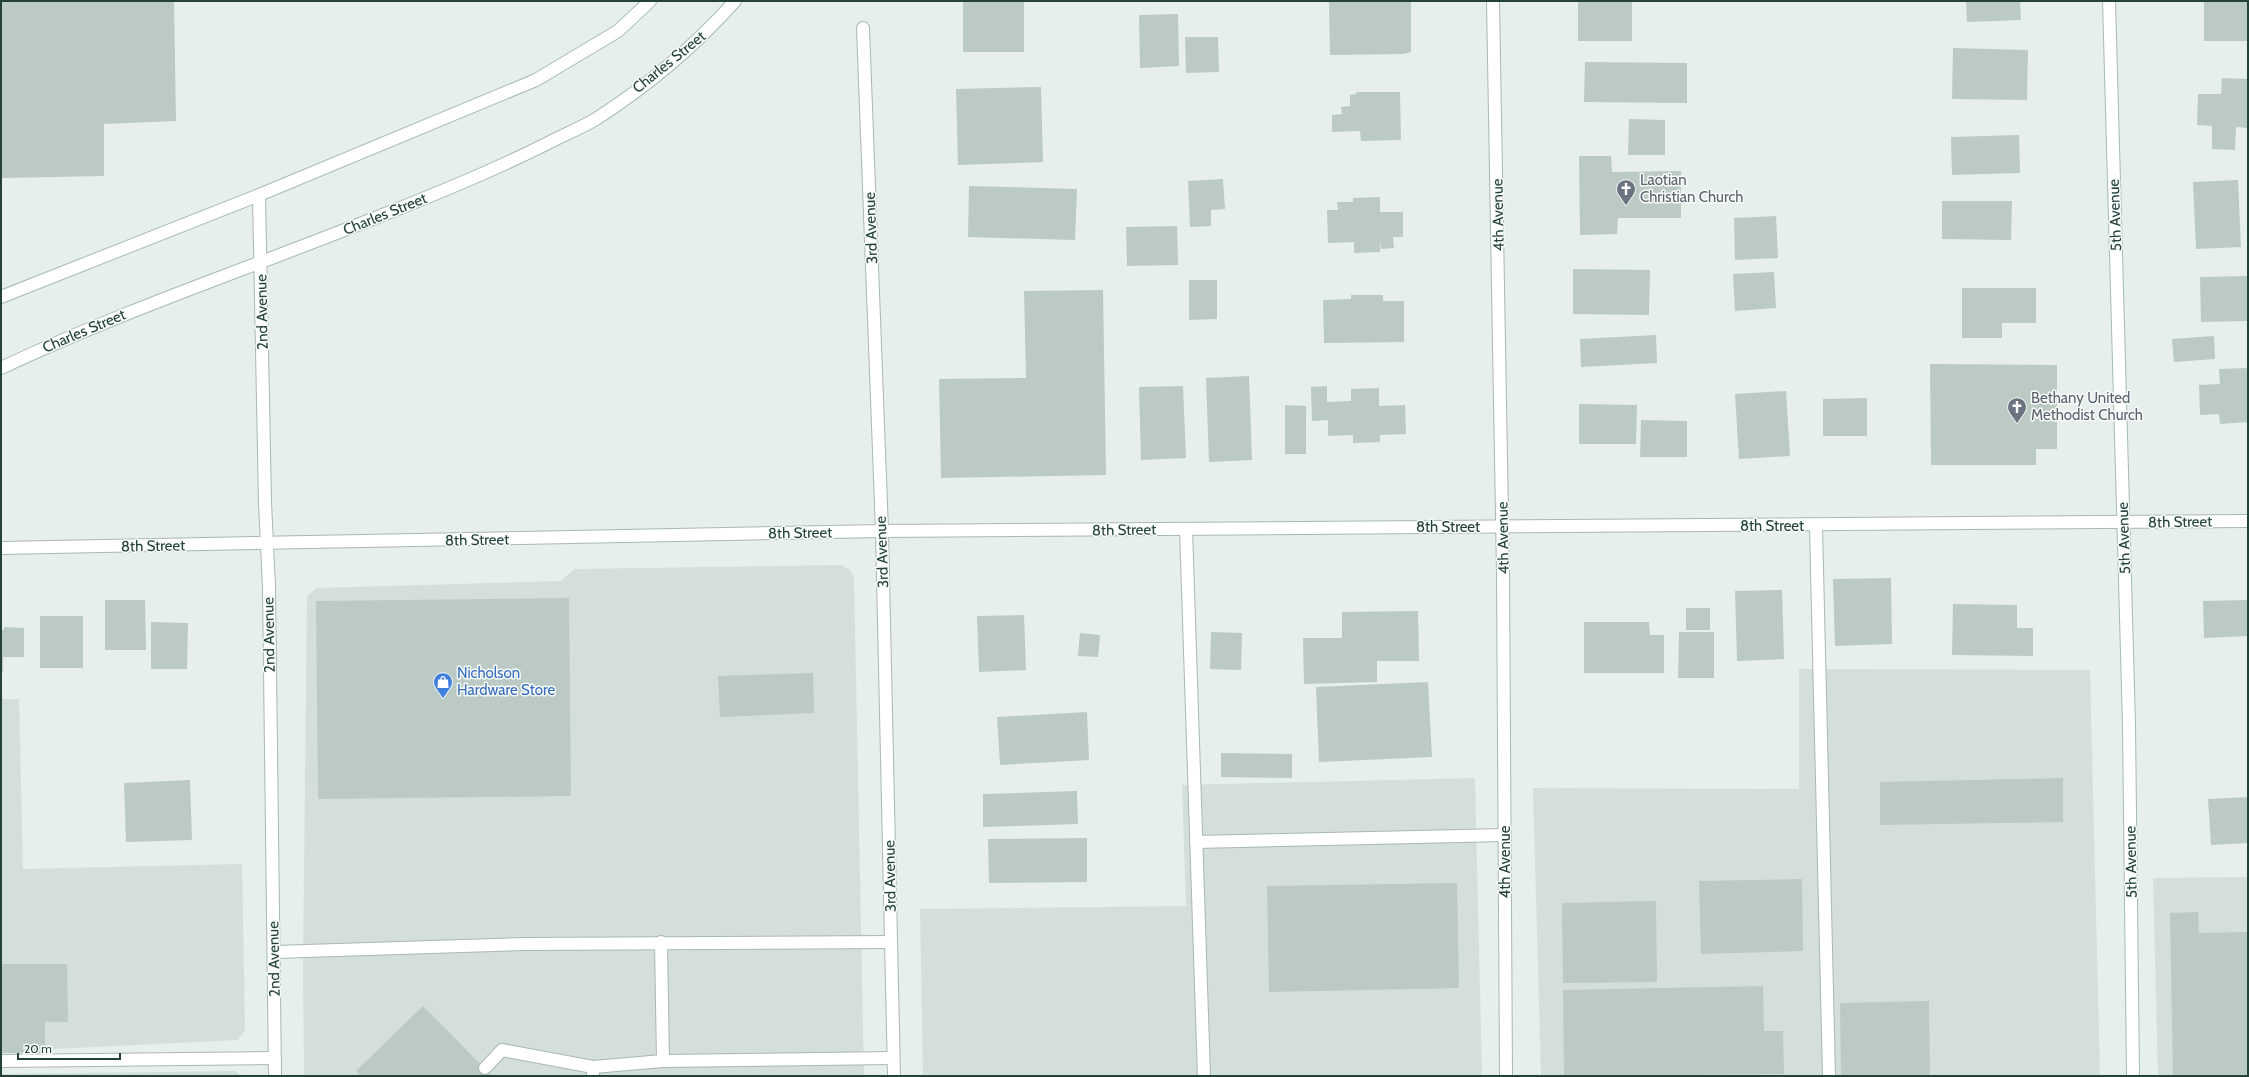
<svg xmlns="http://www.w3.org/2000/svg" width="2249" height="1077" font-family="Cabin,sans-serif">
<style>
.built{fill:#d4dfda}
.building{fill:#bbcac4}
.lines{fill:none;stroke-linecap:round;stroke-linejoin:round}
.lane-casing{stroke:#a8b8b2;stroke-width:14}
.street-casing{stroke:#a8b8b2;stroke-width:14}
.secondary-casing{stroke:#a4bbb3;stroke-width:14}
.lane{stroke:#fff;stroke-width:12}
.street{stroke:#fff;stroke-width:12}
.secondary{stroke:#fff;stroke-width:12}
.labels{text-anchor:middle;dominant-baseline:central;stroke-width:3;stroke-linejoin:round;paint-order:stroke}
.street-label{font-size:15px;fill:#24423a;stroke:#f7fbf9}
.worship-label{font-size:15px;fill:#5b616d;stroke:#f7fbf9;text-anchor:start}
.shop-label{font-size:15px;fill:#366cbe;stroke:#f7fbf9;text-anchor:start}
</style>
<rect width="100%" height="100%" fill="#e6efeb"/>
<g class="built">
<path d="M842 565 851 571 854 579 864 1076H304L303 967 307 596 317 588 561 581 574 569Z"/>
<path d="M1799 669 2090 670 2100 1076H1541L1533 788 1799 789Z"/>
<path d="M1 699H19L23 869 242 864 245 1030 238 1040 54 1049H1Z"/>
<path d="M1475 778 1482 1076H923L920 909 1186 906 1182 785Z"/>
<path d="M2248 877V1076H2158L2153 878Z"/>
<path d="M235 1071 241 1076H1V1074Z"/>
</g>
<g class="building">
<path d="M1 1H174L176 121 104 124V176L1 178Z"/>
<rect x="963" y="1" width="61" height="51"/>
<path d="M1411 1V52L1403 54 1330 55 1329 2Z"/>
<rect x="1578" y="1" width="54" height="40"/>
<path d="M1966 1H2020L2021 20 1967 22Z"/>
<rect x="2204" y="1" width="44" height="40"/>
<path d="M1178 14 1179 66 1140 68 1139 15Z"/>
<path d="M1185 37H1218L1219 72 1186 73Z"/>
<path d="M1953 48 2028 50 2027 100 1952 99Z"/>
<path d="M1585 62 1687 63V103L1584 102Z"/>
<path d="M2222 78 2248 79V128L2236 127 2235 150 2212 149V126L2197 125 2198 94H2221Z"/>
<path d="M1041 87 1043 162 958 165 956 89Z"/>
<path d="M1356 92H1400L1401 140 1361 141 1360 131 1332 132V115L1342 114 1341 107 1350 106V95L1356 94Z"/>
<path d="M1629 119 1665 120V155H1628Z"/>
<path d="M2019 135 2020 173 1952 175 1951 137Z"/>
<path d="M1579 156H1611L1612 172 1681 171V218H1618L1617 234 1580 235Z"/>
<path d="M1223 179 1225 209 1211 210V226L1190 227 1188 181Z"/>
<path d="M2238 180 2241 247 2196 249 2193 182Z"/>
<path d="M969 186 1077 189 1075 240 968 237Z"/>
<path d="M1380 197V212H1403V237H1393L1394 248 1381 249 1380 241V252L1354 253V242L1328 243 1327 210H1338L1337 202H1353V198Z"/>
<path d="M1942 201H2012L2011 240 1942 239Z"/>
<path d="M1776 216 1778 258 1735 260 1734 218Z"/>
<path d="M1177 226 1178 265 1127 266 1126 227Z"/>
<path d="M1573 269 1650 270 1649 315 1573 314Z"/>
<path d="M1774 272 1776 308 1735 311 1733 274Z"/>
<path d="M2248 276V321L2201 322 2200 277Z"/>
<path d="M1189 280H1217V319L1189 320Z"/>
<path d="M1962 288H2036V323H2002V338H1962Z"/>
<path d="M1103 290 1106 475 941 478 939 379 1026 378 1024 291Z"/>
<path d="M1351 295H1383V301H1404V342L1324 343 1323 300 1351 299Z"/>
<path d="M1656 335 1657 363 1581 367 1580 339Z"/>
<path d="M2214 336 2215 359 2174 362 2172 339Z"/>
<path d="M1930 364 2057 365V449H2036V465H1931Z"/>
<path d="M2248 368V422L2220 424 2219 414 2200 415 2199 385 2220 384 2219 369Z"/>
<path d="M1249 376 1252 460 1209 462 1206 378Z"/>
<path d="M1183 386 1186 458 1141 460 1139 387Z"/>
<path d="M1327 386V402L1351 401V389L1379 388V406L1405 405 1406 434 1380 435V442L1353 443V435L1328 436V420L1312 421 1311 387Z"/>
<path d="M1786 391 1790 456 1739 459 1735 394Z"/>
<path d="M1867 398V436H1823V399Z"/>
<path d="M1579 404 1637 405 1636 444H1579Z"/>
<path d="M1285 405 1306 406V454H1285Z"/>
<path d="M1641 420 1687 421V457H1640Z"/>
<path d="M1891 578 1892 644 1835 646 1833 579Z"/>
<path d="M1782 590 1784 659 1737 661 1735 591Z"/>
<path d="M569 598 571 796 318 799 316 601Z"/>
<path d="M105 600H145L146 650H105Z"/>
<path d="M2248 600V636L2204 638 2203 601Z"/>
<path d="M1953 604 2017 605V628H2033V656L1952 655Z"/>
<rect x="1686" y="608" width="24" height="22"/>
<path d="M1418 611 1419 661H1377V682L1304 684 1303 638H1342V612Z"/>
<path d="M1024 615 1026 670 979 672 977 616Z"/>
<rect x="40" y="616" width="43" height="52"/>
<path d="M151 622 188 623 187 669H151Z"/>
<path d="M1584 622H1649L1650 635H1664V673H1584Z"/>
<path d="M4 627 24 628V657H3V672H1V630H4Z"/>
<path d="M1211 632 1242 633 1241 670 1210 669Z"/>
<path d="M1679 632H1714V678H1678Z"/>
<path d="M1080 633 1100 635 1098 657 1078 656Z"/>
<path d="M813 673 814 713 720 717 718 676Z"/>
<path d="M1428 682 1432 757 1319 762 1316 687Z"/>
<path d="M1087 712 1089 760 1000 765 997 717Z"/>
<path d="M1221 753 1292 754V778L1221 777Z"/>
<path d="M2063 778V822L1880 825V782Z"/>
<path d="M190 780 192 840 126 842 124 783Z"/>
<path d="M1077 791 1078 824 983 827V794Z"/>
<path d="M2248 797V843L2211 845 2208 799Z"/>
<path d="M1087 838V882L989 883 988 839Z"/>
<path d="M1802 879 1803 951 1701 954 1699 881Z"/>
<path d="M1457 883 1459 988 1269 992 1267 886Z"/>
<path d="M1656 901 1657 982 1563 983 1562 903Z"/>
<path d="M2198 912 2199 933 2248 932V1076H2173L2170 913Z"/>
<path d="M1 964H67L68 1022H45V1053H1Z"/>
<path d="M1763 986 1764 1031H1783L1784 1074 1564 1076 1563 990Z"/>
<path d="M1929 1001 1930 1076H1841L1840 1003Z"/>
<path d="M423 1006 492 1076H361L356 1071Z"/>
</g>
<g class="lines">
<defs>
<g id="lane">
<path d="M1816 526 1829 1076"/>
<path d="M1186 529 1204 1076"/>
<path d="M1196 842 1505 835"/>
<path d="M661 942 663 1061 893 1058"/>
<path d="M274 952 523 944 891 942"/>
<path d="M1 1061 275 1058"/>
<path d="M485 1068 502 1050 593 1067"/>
<path d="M593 1076V1067L663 1061"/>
</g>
<g id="street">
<path d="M1493 1 1503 573 1506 1076"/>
<path d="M863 28 882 531 894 1076"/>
<path d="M259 195 265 503 269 587 275 1076"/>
<path d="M1 548 882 531 2248 521"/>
</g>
<g id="secondary">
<path d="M2109 1 2129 725 2133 1076"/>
<path d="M1 297 259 195 536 80 618 31 650 1"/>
<path d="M1 368C124 310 253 267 380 216 436 194 493 171 548 143 563 135 581 128 596 119 647 86 695 46 735 1"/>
</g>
</defs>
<use href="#lane" class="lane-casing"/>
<use href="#street" class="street-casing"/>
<use href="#secondary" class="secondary-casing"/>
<use href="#lane" class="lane"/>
<use href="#street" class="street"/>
<use href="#secondary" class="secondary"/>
</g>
<defs>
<symbol id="church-pin" viewBox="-11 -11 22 30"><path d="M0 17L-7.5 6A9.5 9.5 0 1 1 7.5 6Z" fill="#6b7280" stroke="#f7fbf9"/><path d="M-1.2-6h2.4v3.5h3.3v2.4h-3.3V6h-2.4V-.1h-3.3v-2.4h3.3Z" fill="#fff"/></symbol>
<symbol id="shop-pin" viewBox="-11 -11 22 30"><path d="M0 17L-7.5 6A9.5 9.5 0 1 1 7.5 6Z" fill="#3f7fe0" stroke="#f7fbf9"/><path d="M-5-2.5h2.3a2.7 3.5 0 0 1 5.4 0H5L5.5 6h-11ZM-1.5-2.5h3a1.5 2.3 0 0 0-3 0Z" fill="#fff"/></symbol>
</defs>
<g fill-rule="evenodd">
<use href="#church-pin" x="1615" y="178" width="22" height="30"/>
<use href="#church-pin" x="2006" y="396" width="22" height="30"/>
<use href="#shop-pin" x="432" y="671" width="22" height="30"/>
</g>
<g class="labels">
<g class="street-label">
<text transform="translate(669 62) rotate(-39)">Charles Street</text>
<text transform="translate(385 214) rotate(-22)">Charles Street</text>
<text transform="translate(1498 215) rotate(-91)">4th Avenue</text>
<text transform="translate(2115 215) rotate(-92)">5th Avenue</text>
<text transform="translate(871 228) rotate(-92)">3rd Avenue</text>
<text transform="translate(262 312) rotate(-91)">2nd Avenue</text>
<text transform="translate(84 331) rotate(-23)">Charles Street</text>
<text transform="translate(2180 522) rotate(-1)">8th Street</text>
<text x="1772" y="526">8th Street</text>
<text x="1448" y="527">8th Street</text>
<text transform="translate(1124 530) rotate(-1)">8th Street</text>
<text transform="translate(800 533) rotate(-1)">8th Street</text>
<text transform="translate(1503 538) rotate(-91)">4th Avenue</text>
<text transform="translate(2124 538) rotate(-92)">5th Avenue</text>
<text transform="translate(477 540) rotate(-1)">8th Street</text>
<text transform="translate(153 546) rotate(-1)">8th Street</text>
<text transform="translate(882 552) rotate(-92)">3rd Avenue</text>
<text transform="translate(269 635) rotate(-91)">2nd Avenue</text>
<text transform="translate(1505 862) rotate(-90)">4th Avenue</text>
<text transform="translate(2131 862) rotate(-91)">5th Avenue</text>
<text transform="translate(890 876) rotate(-91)">3rd Avenue</text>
<text transform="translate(274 959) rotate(-91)">2nd Avenue</text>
</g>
<g class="worship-label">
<text x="1640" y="180">Laotian<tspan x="1640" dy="17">Christian Church</tspan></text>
<text x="2031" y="398">Bethany United<tspan x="2031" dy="17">Methodist Church</tspan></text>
</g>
<g class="shop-label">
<text x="457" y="673">Nicholson<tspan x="457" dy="17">Hardware Store</tspan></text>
</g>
</g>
<rect width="2249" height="1077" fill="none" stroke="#24423a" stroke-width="4"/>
<path d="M18 1053v6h102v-6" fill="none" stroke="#24423a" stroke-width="2"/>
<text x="24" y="1053" font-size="12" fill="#24423a" stroke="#f7fbf9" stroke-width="3" paint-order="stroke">20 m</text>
</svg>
